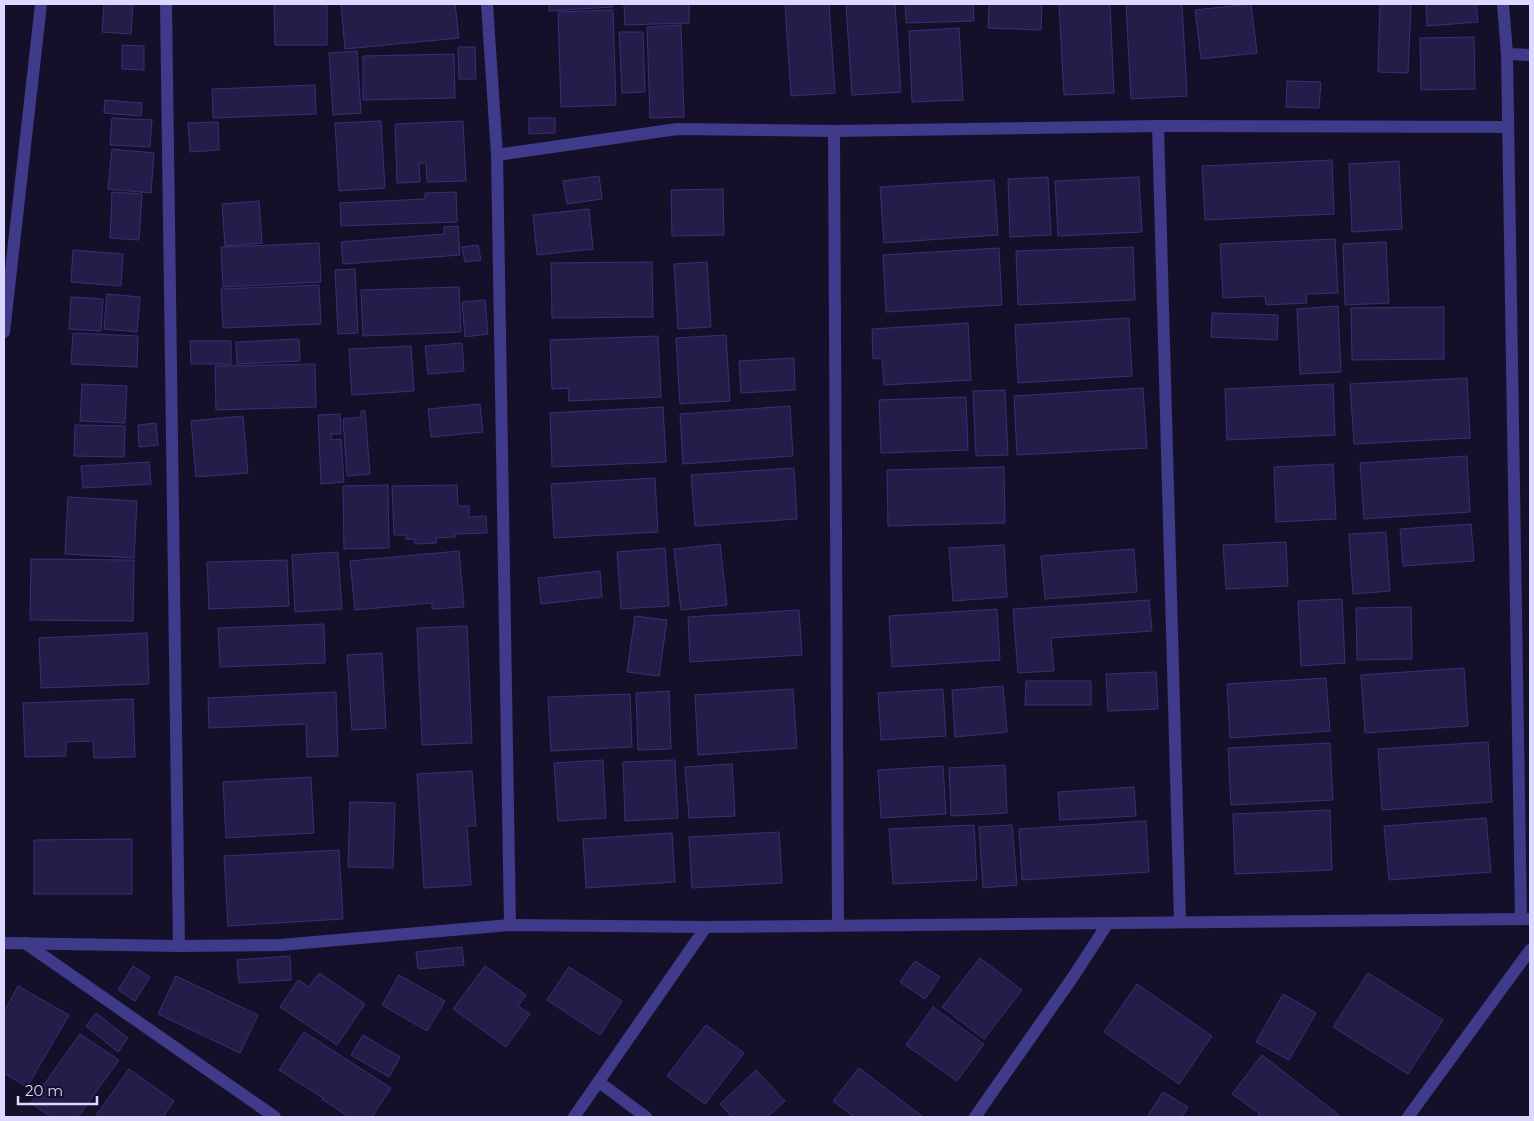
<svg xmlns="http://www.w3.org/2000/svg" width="1534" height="1121" font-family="Montserrat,sans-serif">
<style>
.building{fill:#261c4a;stroke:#3d2d77}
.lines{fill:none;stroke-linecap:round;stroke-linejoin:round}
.lane{stroke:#3f3a89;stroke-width:12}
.street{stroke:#3f3a89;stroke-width:12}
</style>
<rect width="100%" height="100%" fill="#151029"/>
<g class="building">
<path d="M104 4H133L131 34 102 32Z"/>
<path d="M274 4H327V45H275Z"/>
<path d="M341 4H455L459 38 345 49Z"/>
<path d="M549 4H613V7L549 11Z"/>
<path d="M624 4H689V23L625 25Z"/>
<path d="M785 4H829L835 93 791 96Z"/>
<path d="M846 4H895L901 92 852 95Z"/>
<path d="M905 4H973L974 21 906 23Z"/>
<path d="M989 4H1042L1041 30 988 28Z"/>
<path d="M1059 4H1110L1114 93 1064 95Z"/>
<path d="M1126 4H1182L1187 96 1131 99Z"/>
<path d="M1251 4 1257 53 1201 59 1195 10Z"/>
<path d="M1380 4H1411L1408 73 1378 72Z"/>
<path d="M1426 4H1476L1478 22 1427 26Z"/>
<path d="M613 10 616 105 561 107 558 12Z"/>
<path d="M681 25 684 117 650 118 647 27Z"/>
<path d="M959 28 963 100 912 102 909 31Z"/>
<path d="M619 32H643L645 92 622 93Z"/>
<path d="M1474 37 1475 89 1421 90 1420 38Z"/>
<path d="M122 45 144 46V70L122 69Z"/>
<path d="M458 47H475L476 79H459Z"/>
<path d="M357 51 361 113 333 115 329 53Z"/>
<path d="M454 54 455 98 363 100V56Z"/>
<path d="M1287 81 1321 82 1319 108 1286 107Z"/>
<path d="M315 85 316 114 213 118 212 89Z"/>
<path d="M105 100 142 103 141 116 104 113Z"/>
<path d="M112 118 152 120 150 147 110 145Z"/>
<path d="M529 118H555V133L529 134Z"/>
<path d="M381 121 385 188 339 191 335 123Z"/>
<path d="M463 121 466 181 427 182 426 163H419L420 182 397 183 395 124Z"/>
<path d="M218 122 219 150 190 152 188 123Z"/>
<path d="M112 149 154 153 151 193 108 189Z"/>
<path d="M1332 160 1334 214 1205 220 1202 166Z"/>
<path d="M1399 161 1402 229 1352 232 1349 164Z"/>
<path d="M599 176 602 199 567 204 563 181Z"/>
<path d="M1048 177 1051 235 1010 237 1008 179Z"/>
<path d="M1139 177 1142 232 1058 236 1055 181Z"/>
<path d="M994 180 998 235 884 243 880 187Z"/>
<path d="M723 189 724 235 672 236 671 190Z"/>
<path d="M112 192 142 194 139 240 110 238Z"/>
<path d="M456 192 457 222 341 226 340 203 425 199V193Z"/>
<path d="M259 201 262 243 225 246 222 204Z"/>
<path d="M589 209 593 249 537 255 533 215Z"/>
<path d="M458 226 460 255 343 264 341 242 444 234V227Z"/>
<path d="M1335 239 1338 293 1306 294 1307 303 1266 305 1265 296 1223 298 1220 244Z"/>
<path d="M1386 242 1389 303 1345 305 1343 244Z"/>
<path d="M319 243 321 282 223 287 221 247Z"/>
<path d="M478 245 481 260 465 262 462 247Z"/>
<path d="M1133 247 1135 300 1018 305 1016 251Z"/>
<path d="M999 248 1002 305 886 312 883 255Z"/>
<path d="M73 250 123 254 121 286 71 282Z"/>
<path d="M652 262 653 317 552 318 551 263Z"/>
<path d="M707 262 711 327 678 329 674 264Z"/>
<path d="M355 269 358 333 338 334 335 270Z"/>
<path d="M319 285 321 324 223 328 221 289Z"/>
<path d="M459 287 461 332 363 336 361 290Z"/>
<path d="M107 294 140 297 137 332 104 329Z"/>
<path d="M71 297 103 299 101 331 69 329Z"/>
<path d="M485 300 488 334 465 337 462 302Z"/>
<path d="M1338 306 1341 372 1300 374 1297 309Z"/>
<path d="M1444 307V359L1352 360 1351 308Z"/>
<path d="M1212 313 1278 315 1277 340 1211 337Z"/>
<path d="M1129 318 1132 376 1018 383 1015 325Z"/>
<path d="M968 323 971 380 884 385 882 358 873 359 872 329Z"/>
<path d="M73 333 138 336 137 367 71 364Z"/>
<path d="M726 335 730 401 680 404 676 338Z"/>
<path d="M658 336 661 397 569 401 568 388 552 389 550 340Z"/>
<path d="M299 339 300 361 237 364 236 342Z"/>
<path d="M190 341H231V364H191Z"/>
<path d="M462 343 464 371 428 374 425 346Z"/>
<path d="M411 346 414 391 352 395 349 349Z"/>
<path d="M794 358 795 390 741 393 739 361Z"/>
<path d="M315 364 316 407 216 410 215 366Z"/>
<path d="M1467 378 1470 438 1354 444 1350 384Z"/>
<path d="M82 384 127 386 125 423 80 421Z"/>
<path d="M1333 384 1335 435 1227 440 1225 389Z"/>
<path d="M1143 388 1147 448 1017 455 1014 396Z"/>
<path d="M1005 390 1008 455 976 456 973 391Z"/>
<path d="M966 397 968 450 881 453 879 400Z"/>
<path d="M480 404 483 432 431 437 428 409Z"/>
<path d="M790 406 793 456 683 464 680 414Z"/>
<path d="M663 407 666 462 552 467 550 413Z"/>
<path d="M361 411H365L370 474 347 476 343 419 361 417Z"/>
<path d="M340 414 341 434H331L332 440 341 439 344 482 321 484 318 415Z"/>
<path d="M243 416 248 473 196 477 191 421Z"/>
<path d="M156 423 158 445 139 447 138 425Z"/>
<path d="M75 425 125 426 124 457 74 456Z"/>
<path d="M1467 456 1470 512 1364 519 1360 463Z"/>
<path d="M149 462 151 484 83 488 81 466Z"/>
<path d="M1333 464 1336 519 1276 522 1274 467Z"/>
<path d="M1004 467 1005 523 888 526 887 470Z"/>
<path d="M794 468 797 519 695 526 691 475Z"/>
<path d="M655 478 658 532 554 538 551 484Z"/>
<path d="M388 485 389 548 344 549 343 486Z"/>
<path d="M457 485 458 506H469V517L486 516 487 533 455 534V537L436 538V543L415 544 414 539H406V535H394L392 486Z"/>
<path d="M68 497 137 501 134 558 65 554Z"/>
<path d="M1471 524 1474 561 1403 566 1400 529Z"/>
<path d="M1386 532 1390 591 1353 594 1349 534Z"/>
<path d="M1286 542 1288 586 1226 589 1223 545Z"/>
<path d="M720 544 727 605 681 610 674 549Z"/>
<path d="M1004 545 1007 597 953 601 949 548Z"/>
<path d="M665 548 669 606 621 609 617 552Z"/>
<path d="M1134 549 1137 592 1045 599 1041 556Z"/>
<path d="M459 551 464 607 432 609V603L355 610 350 561Z"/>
<path d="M338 552 342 609 295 612 292 555Z"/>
<path d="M31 559 134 560 133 621 30 620Z"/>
<path d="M287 560 289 606 209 609 207 562Z"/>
<path d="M600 571 602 597 541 604 538 578Z"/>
<path d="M1342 599 1345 663 1301 666 1298 601Z"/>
<path d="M1149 600 1152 631 1051 638 1054 671 1018 673 1013 609Z"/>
<path d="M1411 607 1412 659 1357 660 1356 608Z"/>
<path d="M997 609 1000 660 892 667 889 616Z"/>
<path d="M799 610 802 655 690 662 688 617Z"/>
<path d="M635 616 667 620 659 676 627 672Z"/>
<path d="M324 624 325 663 220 667 218 628Z"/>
<path d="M467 626 472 743 422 745 417 628Z"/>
<path d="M147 633 149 684 41 688 39 638Z"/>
<path d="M382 653 386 728 352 730 347 655Z"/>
<path d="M1464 668 1468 726 1365 733 1361 675Z"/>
<path d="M1156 672 1158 709 1108 711 1106 674Z"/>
<path d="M1326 678 1330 731 1230 738 1227 684Z"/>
<path d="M1026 681H1091V705H1025Z"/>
<path d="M1003 686 1007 732 955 737 952 690Z"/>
<path d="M793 689 797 748 698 755 695 695Z"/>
<path d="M943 689 946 736 881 740 878 693Z"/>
<path d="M669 691 671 749 638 750 636 693Z"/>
<path d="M336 692 338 756 307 757 306 724 209 728 208 698Z"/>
<path d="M630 694 632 747 551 751 548 697Z"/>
<path d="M133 699 135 757 94 758 93 741 66 742V756L25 757 23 703Z"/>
<path d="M1488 742 1492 802 1382 810 1378 749Z"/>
<path d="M1330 743 1333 800 1231 805 1228 748Z"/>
<path d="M603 760 606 818 558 821 554 763Z"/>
<path d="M675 760 678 818 625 821 623 762Z"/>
<path d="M732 764 735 816 689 818 685 767Z"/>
<path d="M1005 765 1007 813 951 816 949 768Z"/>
<path d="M943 766 946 814 881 818 878 770Z"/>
<path d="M472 771 476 826H467L471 885 424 888 417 774Z"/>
<path d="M311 777 314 833 226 838 223 782Z"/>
<path d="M1134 787 1136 816 1060 820 1058 792Z"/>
<path d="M350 802 395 803 393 868 348 867Z"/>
<path d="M1330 810 1332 870 1235 874 1233 814Z"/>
<path d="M1486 818 1491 872 1389 880 1384 826Z"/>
<path d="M1146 821 1149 872 1022 880 1019 829Z"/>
<path d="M974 825 977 880 893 884 889 829Z"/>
<path d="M1012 825 1017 885 983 888 979 827Z"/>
<path d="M779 832 782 883 692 888 689 837Z"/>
<path d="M672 833 675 882 586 888 583 839Z"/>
<path d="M132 839V894H34V840Z"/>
<path d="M339 850 343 919 228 926 224 856Z"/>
<path d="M462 947 464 965 418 969 416 952Z"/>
<path d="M290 956 291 980 239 983 237 960Z"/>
<path d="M980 958 1022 990 984 1039 942 1007Z"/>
<path d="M915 961 940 977 925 999 900 982Z"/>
<path d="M133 966 150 977 135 1001 118 990Z"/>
<path d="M485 966 526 995 518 1006 530 1014 506 1047 453 1009Z"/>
<path d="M569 967 622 1001 600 1035 547 1000Z"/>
<path d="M319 973 365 1004 337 1045 280 1007 298 980 309 987Z"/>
<path d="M1368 973 1443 1020 1408 1074 1333 1027Z"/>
<path d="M399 975 445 1001 427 1031 382 1005Z"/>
<path d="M176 976 258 1015 240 1053 158 1014Z"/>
<path d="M1137 984 1212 1036 1179 1084 1104 1032Z"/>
<path d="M18 986 69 1015 27 1087 4 1073V1012Z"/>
<path d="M1283 994 1316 1013 1289 1060 1256 1042Z"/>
<path d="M933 1007 984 1044 957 1081 906 1045Z"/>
<path d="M96 1013 128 1038 118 1052 86 1026Z"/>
<path d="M706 1025 744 1053 705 1104 667 1076Z"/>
<path d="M304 1032 391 1088 372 1117H349L322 1099 323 1098 279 1070Z"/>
<path d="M80 1034 119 1060 78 1117H51L31 1103Z"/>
<path d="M363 1035 400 1057 389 1077 351 1055Z"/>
<path d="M1262 1055 1339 1115 1337 1117H1257L1260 1114 1232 1094Z"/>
<path d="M859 1068 923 1117H854L833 1101Z"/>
<path d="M129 1069 174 1101 163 1117H95Z"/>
<path d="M756 1070 785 1101 767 1117H732L720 1104Z"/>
<path d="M1163 1092 1188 1107 1182 1117H1147Z"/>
</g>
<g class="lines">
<path class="lane" d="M599 1082 646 1117"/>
<g class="street">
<path d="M166 4 179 946"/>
<path d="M487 4 497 155"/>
<path d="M1503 4 1507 54 1521 919"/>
<path d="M1507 54 1530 55"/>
<path d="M1158 126 1180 921"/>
<path d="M834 131 1158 126 1507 127"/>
<path d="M4 332 41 4"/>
<path d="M510 925 497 155 677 129 834 131 838 925"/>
<path d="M4 943 179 946 280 945 510 925 706 927 1530 919"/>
<path d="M25 943 275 1117"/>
<path d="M574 1117 706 927"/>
<path d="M975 1117 1073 977 1108 923"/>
<path d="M1408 1117 1530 950"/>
</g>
</g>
<rect width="1534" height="1121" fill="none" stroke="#ddd8ff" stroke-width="10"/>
<path d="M18 1096v8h79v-8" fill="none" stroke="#ddd8ff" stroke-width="2.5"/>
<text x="25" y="1096" font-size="15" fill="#ddd8ff" stroke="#151029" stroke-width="4" paint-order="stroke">20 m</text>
</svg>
